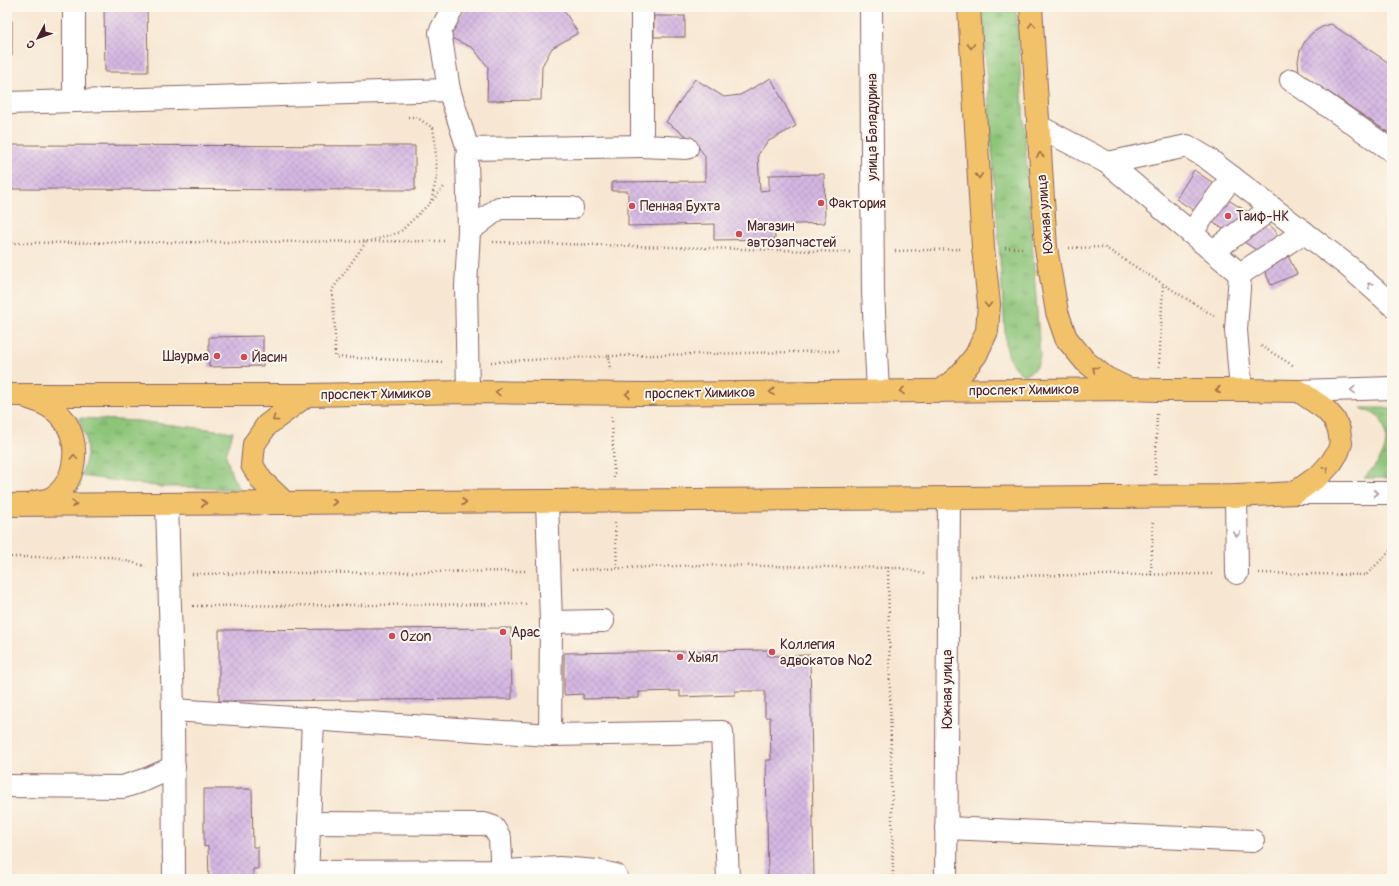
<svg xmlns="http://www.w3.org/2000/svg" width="1399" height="886" font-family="Pangolin,sans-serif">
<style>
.grass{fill:url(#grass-tufts);stroke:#6b7252}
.building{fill:url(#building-cross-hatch)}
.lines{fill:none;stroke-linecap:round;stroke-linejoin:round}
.minor-casing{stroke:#876565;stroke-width:24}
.major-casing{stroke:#876565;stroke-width:24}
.path{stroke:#876565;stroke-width:2.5;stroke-dasharray:1 3;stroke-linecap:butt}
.minor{stroke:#fff;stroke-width:22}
.major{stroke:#f2c26a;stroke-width:22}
.oneway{stroke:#9e704a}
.oneway2{stroke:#ae9aa0}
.poi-dot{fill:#d1495b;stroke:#fbf7ec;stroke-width:1.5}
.labels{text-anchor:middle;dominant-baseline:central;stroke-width:4;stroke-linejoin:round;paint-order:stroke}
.street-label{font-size:14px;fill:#4a1f2b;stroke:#fbf7ec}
.poi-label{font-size:14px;fill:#4a1f2b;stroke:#fbf7ec;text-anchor:start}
</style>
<defs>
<pattern id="grass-tufts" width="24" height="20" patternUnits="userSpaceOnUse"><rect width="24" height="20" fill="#8cc478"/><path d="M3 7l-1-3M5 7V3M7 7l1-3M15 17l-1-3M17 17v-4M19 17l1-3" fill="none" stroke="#749f63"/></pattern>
<pattern id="building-cross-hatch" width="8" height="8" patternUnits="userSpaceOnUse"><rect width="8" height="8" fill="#d4b7e2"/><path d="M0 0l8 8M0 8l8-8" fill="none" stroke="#b89dc2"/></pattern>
</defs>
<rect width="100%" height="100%" fill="#fbf7ec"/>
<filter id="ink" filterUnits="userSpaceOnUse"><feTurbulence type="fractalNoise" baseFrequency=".025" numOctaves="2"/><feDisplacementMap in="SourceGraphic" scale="8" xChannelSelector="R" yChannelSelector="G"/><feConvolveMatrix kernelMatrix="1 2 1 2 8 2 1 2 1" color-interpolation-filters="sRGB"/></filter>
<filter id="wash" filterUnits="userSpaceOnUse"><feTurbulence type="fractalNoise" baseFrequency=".012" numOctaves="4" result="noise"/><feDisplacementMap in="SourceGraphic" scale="16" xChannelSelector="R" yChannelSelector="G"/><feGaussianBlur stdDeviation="0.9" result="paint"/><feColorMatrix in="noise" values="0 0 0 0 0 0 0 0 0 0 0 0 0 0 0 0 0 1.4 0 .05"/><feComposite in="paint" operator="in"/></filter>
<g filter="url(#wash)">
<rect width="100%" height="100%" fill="#f7e7d2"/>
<g class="grass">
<path d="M982 7H1016L1040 356C1039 366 1034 371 1024 375 1012 369 1009 358 1006 346Z"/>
<path d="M1361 408H1392V478H1364C1377 464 1390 451 1385 430 1384 426 1381 419 1378 416 1373 413 1366 411 1361 408Z"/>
<path d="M79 418 138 421 233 432 226 455 232 476 241 490 182 487H162L81 476 87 455 86 439Z"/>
</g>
<g id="blocks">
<g class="building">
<path d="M104 7H147L148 72H105Z"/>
<path d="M464 7H562L578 33 552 48 542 66 541 100 487 101 488 67 473 48 449 37Z"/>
<rect x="654" y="16" width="31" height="21"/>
<rect x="7" y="21" width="5" height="34"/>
<path d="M1331 24 1392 65V135L1299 72 1298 61 1300 51 1305 41 1312 33 1322 27Z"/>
<path d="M771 78 796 126 767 142 758 155 760 191 769 190V175L824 174 825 223 774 225 775 239 714 240V224L628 226V191H612V182L705 181V156L694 141 666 122 695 79 724 97 740 95Z"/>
<path d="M7 145 415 146V190L7 189Z"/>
<path d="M1194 170 1213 183 1210 189 1268 224 1275 230 1297 274 1271 285 1255 249 1176 199Z"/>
<path d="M263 336V366L209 367V337Z"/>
<path d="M511 628 512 699 219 701V630Z"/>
<path d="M768 650V656L810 655 814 879H773V877H768L766 760H771L770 717H765V691H735V695L680 697V691L639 692V698L583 699V694L564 695V653Z"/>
<path d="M204 789H252L253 847H258V869H253V879H209L208 846 204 847Z"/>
</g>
</g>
</g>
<g filter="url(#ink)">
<use href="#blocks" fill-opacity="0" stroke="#876565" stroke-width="1"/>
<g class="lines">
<defs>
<g id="minor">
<path d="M74 7V100"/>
<path d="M453 7 440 32 449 90 468 149"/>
<path d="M871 7 873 292 878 391"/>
<path d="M1291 80 1392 151"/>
<path d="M7 103 449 90"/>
<path d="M1038 126 1108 163 1240 274"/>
<path d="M642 146 687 148"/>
<path d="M1108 163 1187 146 1207 158 1348 266 1392 305"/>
<path d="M469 231 499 208H572"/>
<path d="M1191 233 1232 177"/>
<path d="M1213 251 1272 208"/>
<path d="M1240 274 1236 330 1241 390"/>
<path d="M1240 274 1304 232"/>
<path d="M1299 391 1392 388"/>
<path d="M468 392 466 286 469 231 467 161 468 149 642 146V7"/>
<path d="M1295 493H1392"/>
<path d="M1236 496 1237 573"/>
<path d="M547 501 551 622 550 735 722 732 728 879"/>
<path d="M167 504 173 710 550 735"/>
<path d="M551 622 603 621"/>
<path d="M173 710 174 879"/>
<path d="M7 786 123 787 147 779 174 767"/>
<path d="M309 823 484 824 493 827 500 838 502 879"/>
<path d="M946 828 1253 841"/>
<path d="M307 872 502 871 560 868 597 871 615 875 617 879"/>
<path d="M307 879 313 719"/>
<path d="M946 879 949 499"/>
</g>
<g id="major">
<path d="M1031 7 1046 248 1057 312 1066 338 1085 361 1106 378 1127 388"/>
<path d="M941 391 960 375 976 355 987 331 989 304 983 248 969 7"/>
<path d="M7 395H307L468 392 643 394 1128 389 1158 390H1241L1299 391 1325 409 1334 419 1339 430 1341 443 1338 452 1331 463 1321 474 1295 493 1236 496 7 505"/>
<path d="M29 398C43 402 55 408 64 420 81 443 77 484 50 499 45 501 40 501 35 502"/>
<path d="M285 503 262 481 252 465 254 444 267 425 307 395"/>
</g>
</defs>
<use href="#minor" class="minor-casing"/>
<use href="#major" class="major-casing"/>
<g class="path">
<path d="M408 117H416L433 128 435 141 437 177 431 201"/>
<path d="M371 241 400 232 431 202 444 187"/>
<path d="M366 242 332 290 335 329V357L444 362"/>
<path d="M493 242 850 252"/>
<path d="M7 243 446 241"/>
<path d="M1005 248H1022"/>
<path d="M1069 248 1104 247 1214 316"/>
<path d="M895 251 960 249"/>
<path d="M1261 346 1294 366"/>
<path d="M609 356 839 351"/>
<path d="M491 362 609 356 610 370"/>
<path d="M1159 367 1163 284"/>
<path d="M612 417 614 478"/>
<path d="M1155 475 1157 414"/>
<path d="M615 523 617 568"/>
<path d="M7 557H111L146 566"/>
<path d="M888 567 893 879"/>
<path d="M572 570 703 565 900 568 924 574"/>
<path d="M1259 573 1366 575 1392 549"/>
<path d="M192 574 525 571"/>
<path d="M1151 575 1153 520"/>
<path d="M971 576 1214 574"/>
<path d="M193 606 528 604"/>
</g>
<use href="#minor" class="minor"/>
<use href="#major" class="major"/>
</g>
<defs><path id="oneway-chevron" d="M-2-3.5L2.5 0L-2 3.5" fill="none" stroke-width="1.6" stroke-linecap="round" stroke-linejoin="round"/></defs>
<g class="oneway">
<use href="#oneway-chevron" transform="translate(1032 25) rotate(-93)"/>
<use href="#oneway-chevron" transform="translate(971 46) rotate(87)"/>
<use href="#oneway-chevron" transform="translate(1040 155) rotate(-94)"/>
<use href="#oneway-chevron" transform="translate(979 176) rotate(87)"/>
<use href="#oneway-chevron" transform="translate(988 305) rotate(90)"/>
<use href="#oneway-chevron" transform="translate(1095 369) rotate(-141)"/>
<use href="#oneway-chevron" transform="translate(1218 390) rotate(180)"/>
<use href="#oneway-chevron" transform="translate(902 391) rotate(179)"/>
<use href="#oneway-chevron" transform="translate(498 392) rotate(-179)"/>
<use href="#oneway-chevron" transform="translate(772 392) rotate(179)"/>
<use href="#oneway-chevron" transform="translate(628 394) rotate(-179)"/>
<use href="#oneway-chevron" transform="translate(275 419) rotate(143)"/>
<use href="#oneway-chevron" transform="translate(74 457) rotate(-87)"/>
<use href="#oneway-chevron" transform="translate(1326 469) rotate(-45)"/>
<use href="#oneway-chevron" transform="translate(334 502)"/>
<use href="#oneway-chevron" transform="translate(464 502)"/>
<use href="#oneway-chevron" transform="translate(204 503)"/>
<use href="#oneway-chevron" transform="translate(74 504)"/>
</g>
<g class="oneway2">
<use href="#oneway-chevron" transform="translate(1370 285) rotate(-138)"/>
<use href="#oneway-chevron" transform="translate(1353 390) rotate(178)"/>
<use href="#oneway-chevron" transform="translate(1376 493)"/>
<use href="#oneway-chevron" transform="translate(1237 534) rotate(90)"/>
</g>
</g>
<g class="poi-dot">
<circle cx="821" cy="203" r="4"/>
<circle cx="632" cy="206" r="4"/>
<circle cx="1228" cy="216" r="4"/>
<circle cx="739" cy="234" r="4"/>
<circle cx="217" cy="356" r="4"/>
<circle cx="244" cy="357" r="4"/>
<circle cx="503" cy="632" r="4"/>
<circle cx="392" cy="636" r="4"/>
<circle cx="772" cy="652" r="4"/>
<circle cx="680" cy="657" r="4"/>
</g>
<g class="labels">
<g class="street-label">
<text transform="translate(872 127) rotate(-90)">улица Баладурина</text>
<text transform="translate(1045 214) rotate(-95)">Южная улица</text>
<text transform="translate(1024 390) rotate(-1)">проспект Химиков</text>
<text transform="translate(700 393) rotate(-1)">проспект Химиков</text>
<text transform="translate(376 394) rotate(-1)">проспект Химиков</text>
<text transform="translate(947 689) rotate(-90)">Южная улица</text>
</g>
<g class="poi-label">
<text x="829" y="203">Фактория</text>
<text x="640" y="206">Пенная Бухта</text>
<text x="1236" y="216">Таиф-НК</text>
<text x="747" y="226">Магазин<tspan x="747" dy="16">автозапчастей</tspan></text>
<text x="209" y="356" text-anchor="end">Шаурма</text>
<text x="252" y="357">Йасин</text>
<text x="511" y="632">Арас</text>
<text x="400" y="636">Ozon</text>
<text x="780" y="644">Коллегия<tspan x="780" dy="16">адвокатов №2</tspan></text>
<text x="688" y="657">Хыял</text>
</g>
</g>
<rect width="1399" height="886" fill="none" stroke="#fbf7ec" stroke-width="24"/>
<g transform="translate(38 38) rotate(229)" stroke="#fbf7ec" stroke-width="3" paint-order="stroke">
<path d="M0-3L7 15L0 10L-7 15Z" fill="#4a1f2b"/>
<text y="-6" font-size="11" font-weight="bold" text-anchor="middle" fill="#4a1f2b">С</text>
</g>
</svg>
